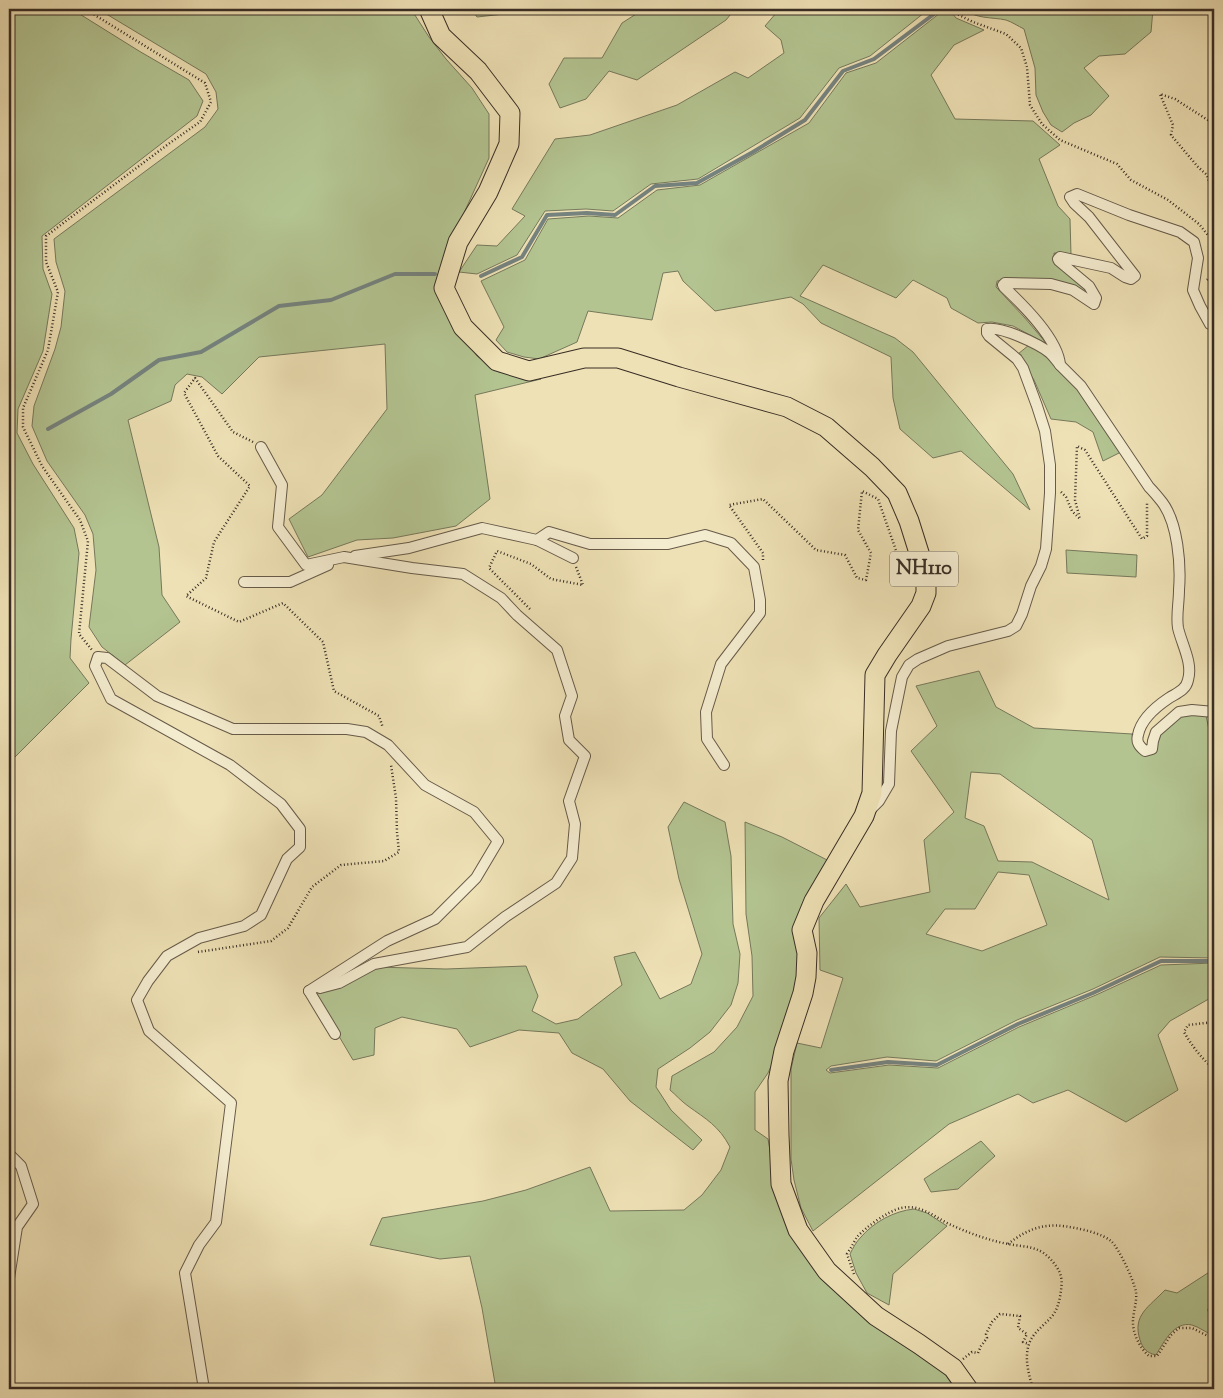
<svg xmlns="http://www.w3.org/2000/svg" width="1223" height="1398" font-family="'Sorts Mill Goudy',serif">
<style>
.green{fill:#b3c491;stroke:#76785b;fill-rule:evenodd}
.lines{fill:none;stroke-linecap:round;stroke-linejoin:round}
.stream{stroke:#75827e;stroke-width:4}
.street-casing{stroke:#665a49;stroke-width:12}
.highway-casing{stroke:#382d25;stroke-width:21}
.path{stroke:#382d25;stroke-width:2.5;stroke-dasharray:1 2.5;stroke-linecap:butt}
.street{stroke:#f4eccf;stroke-width:10}
.highway{stroke:#eee1b5;stroke-width:19}
.labels{text-anchor:middle;dominant-baseline:central;stroke-width:5;stroke-linejoin:round;paint-order:stroke}
.shield{fill:#f4eccf;stroke:#706658;stroke-width:1}
.shield-label{font-size:20px;font-weight:bold;fill:#382d25}
</style>
<rect width="100%" height="100%" fill="#eee1b5"/>
<filter id="stains"><feTurbulence type="fractalNoise" baseFrequency=".004" numOctaves="4"/><feColorMatrix values="0 0 0 0 .2 0 0 0 0 .09 0 0 0 0 .02 0 0 0 .5 -.17"/></filter>
<radialGradient id="worn" r=".72"><stop offset=".6" stop-color="#630" stop-opacity="0"/><stop offset="1" stop-color="#630" stop-opacity=".3"/></radialGradient>
<g class="green">
<path d="M9 9H73L78 13 139 51 189 80 203 101 197 116 42 236 43 269 52 294 43 351 18 409 17 433 33 464 74 528 79 553 71 639 70 658 89 683 9 763Z"/>
<path d="M98 9H411L429 37 446 59 472 88 489 114V158L448 248 454 322 477 356 499 372 541 379 475 395 490 499 456 526 393 538 357 540 308 557 289 519 322 495 387 409 385 344 259 357 222 394 202 377 187 374 175 385 171 401 128 420 159 547 162 595 180 622 125 665 102 647 89 627 96 570 93 534 85 515 47 461 32 426 34 406 55 349 61 327 65 291 56 262 54 239 205 127 218 109 216 92 206 74Z"/>
<path d="M471 9H549L477 17Z"/>
<path d="M644 9H735L726 20 637 80 609 71 586 99 560 108 549 84 564 58H602L622 23Z"/>
<path d="M775 9H929L870 56 839 68 800 118 698 179 651 184 613 211 586 209 545 211 517 255 477 274 459 272 477 245 497 246 525 216 512 209 555 139 590 135 677 105 735 72 748 78 784 53 781 40 765 26 777 12Z"/>
<path d="M949 9 956 18 984 30 954 45 931 75 955 119 1033 121 1060 145 1039 159 1058 206 1070 219 1071 255 1054 253 1055 263 1085 287 1091 299 1051 279 997 281 996 287 1024 317 1047 344 1013 326 992 322 978 323 951 308 947 298 913 280 896 298 823 265 800 296 895 338 913 352 1013 474 1030 510 961 451 933 458 900 429 893 398 891 357 821 323 803 304 791 297 715 311 683 281 678 271 663 273 652 320 588 311 577 342 539 359 524 357 507 352 496 340 504 327 481 281 525 260 548 219 589 216 618 218 657 190 700 185 809 123 846 73 876 63 940 13Z"/>
<path d="M964 9H1153L1151 32 1125 54 1099 56 1084 68 1109 96 1091 115 1074 123 1062 132 1051 125 1043 112 1036 95 1035 68 1024 29C1018 26 1012 22 1006 20 992 17 975 19 964 9Z"/>
<path d="M1029 345 1048 356 1080 389 1121 452 1103 461 1093 432 1076 422 1051 419 1034 380 1018 354Z"/>
<path d="M1066 550 1137 555 1136 577 1067 573Z"/>
<path d="M979 671 996 707 1034 728 1132 734 1135 747 1143 753 1158 733 1178 716 1189 713 1206 716 1212 743 1214 746V958L1160 957 1093 989 1017 1020 936 1061 887 1057 831 1066 826 1070 830 1073 889 1065 938 1068 1019 1027 1096 995 1161 965 1214 963V996L1170 1021 1158 1035 1178 1090 1126 1122 1068 1090 1033 1103 1018 1094 949 1124 813 1231 801 1208 794 1180 791 1159V1069L797 1043 821 1048 843 978 820 970 819 918 846 884 860 907 930 892 924 840 954 812 911 751 937 726 916 686ZM971 772 1000 774 1092 840 1109 900 1032 862 998 861 984 826 965 818ZM998 872 1029 875 1047 925 982 951 926 934 945 909H975Z"/>
<path d="M684 802 725 822 731 856 733 924 740 954 738 983 731 1005 710 1032 690 1048 658 1069 656 1087 671 1110 702 1140 693 1150 630 1101 603 1069 572 1053 559 1033 519 1030 470 1047 457 1029 402 1017 375 1028 374 1055 353 1060 314 994 342 986 376 967 446 969 526 966 538 996 532 1011 556 1024 578 1019 622 985 614 957 635 952 660 999 691 984 702 954 679 879 668 827Z"/>
<path d="M745 822 782 837 831 862 803 957 793 1018 768 1073 755 1092V1130L768 1139 776 1185 794 1232 943 1371 955 1389H496L482 1308 470 1256 440 1259 370 1245 382 1218 483 1201 526 1190 590 1167 610 1211 684 1210 702 1195 721 1170 730 1147C719 1126 706 1119 688 1106 681 1101 676 1095 670 1090L672 1076 714 1052 737 1027 753 996 752 956 746 914Z"/>
<path d="M981 1141 995 1156 958 1189 931 1192 924 1179Z"/>
<path d="M914 1209 927 1213 947 1226 893 1274 889 1305 867 1293 856 1273 850 1254C853 1248 856 1242 861 1237 874 1222 894 1211 914 1209Z"/>
<path d="M1214 1269V1336C1207 1333 1199 1327 1192 1325 1174 1321 1164 1342 1156 1355 1147 1353 1143 1349 1140 1340 1132 1315 1149 1307 1165 1290L1177 1293Z"/>
</g>
<g class="lines">
<g class="stream">
<path d="M481 276 522 257 547 215 587 213 615 215 655 186 697 183 753 152 805 120 843 71 874 59 938 11"/>
<path d="M48 429 111 394 159 360 201 352 279 306 331 300 395 274H435"/>
<path d="M831 1070 888 1062 937 1065 1018 1024 1093 993 1161 961H1214"/>
<path d="M1209 1310 1214 1306"/>
</g>
<defs>
<g id="street">
<path d="M1060 365 1081 386 1149 487C1154 492 1158 497 1162 502 1178 523 1181 565 1179 590 1179 603 1176 616 1178 628 1182 645 1193 663 1188 680 1186 690 1177 693 1169 698 1157 706 1141 719 1138 735 1136 742 1139 746 1145 751L1152 749 1153 741 1156 732 1179 712 1192 710 1214 712"/>
<path d="M261 447 282 485 278 527 306 565 344 557 412 568 463 574 501 598 517 615 557 650 572 696 565 716 569 740 585 756 569 801 575 824 572 858 556 883 505 917 467 947 374 964 339 983 320 988"/>
<path d="M537 540 573 558"/>
<path d="M355 556 409 548 482 528 537 540 549 532 590 544H668L705 535 731 543 754 567 760 600V613L721 664 706 712 707 739 724 765"/>
<path d="M244 582H290L328 565"/>
<path d="M869 811 879 801 889 784 891 731 902 677 909 665 918 659 948 646 1008 631 1016 626 1022 614 1031 586 1041 566 1046 549 1050 493V465L1045 431 1037 406 1023 368 1017 359 989 336 987 333V329C1001 326 1039 344 1050 353 1054 357 1057 361 1060 365 1058 339 1023 305 1004 287L1003 285 1005 283 1051 284 1073 290 1094 304 1096 298 1089 286 1059 261 1058 259 1060 257 1111 268 1125 277 1131 279 1135 276 1089 217 1074 203 1070 197 1077 194 1129 215 1180 232 1194 242 1198 258 1193 290 1200 306 1210 324 1214 326"/>
<path d="M309 991 335 1034"/>
<path d="M9 1154 21 1166 33 1204 17 1227 9 1278"/>
<path d="M204 1389 185 1273 199 1245 216 1222 231 1103 149 1031 137 1000 148 981 167 956 199 938 244 926 261 915 287 859 300 847V829L281 804 230 765 111 699 95 666 98 657 107 658 157 696 233 729H347L366 732 388 745 425 785 474 812 498 841 476 878 435 919 387 941 309 991"/>
</g>
<path id="highway" d="M429 9 441 36 478 71 510 113 509 144 488 192 458 242 444 288 463 327 497 361 529 371 584 358H618L679 377 787 407 826 427 872 467 897 493 909 521 926 575V593L921 606 887 655 875 675 872 793 864 816 814 901 802 930 807 953 806 977 803 993 784 1051 778 1081 779 1135 781 1184 798 1230 827 1271 876 1316 919 1344 953 1368 968 1389"/>
</defs>
<use href="#street" class="street-casing"/>
<use href="#highway" class="highway-casing"/>
<g class="path">
<path d="M85 9 205 83 211 102 200 122 167 145 46 236V262L58 292 48 350 23 408V427L42 466 80 520 88 541 79 634 92 650"/>
<path d="M954 9 959 15 973 22 1006 34 1021 48 1027 67 1030 105 1042 124 1060 140 1117 164 1131 180 1168 200 1199 224 1211 239 1213 251 1210 257"/>
<path d="M1214 124 1175 99 1160 94 1173 125 1171 135 1198 167 1207 175 1210 186 1214 190"/>
<path d="M1207 280 1214 273"/>
<path d="M253 442 233 432 195 378 184 393 218 456 250 486 214 542 206 578 186 596 239 622 283 603 323 642 334 691 379 716 383 728"/>
<path d="M1061 492 1066 497 1072 511 1080 519 1075 500 1077 446 1085 450 1142 539 1147 536V503"/>
<path d="M763 560V553L729 505 763 499 816 550 845 555 857 578 866 580 871 553 858 530 862 491 878 499 899 559 905 563"/>
<path d="M530 609 489 568 497 551 531 564 551 579 583 585 576 567"/>
<path d="M198 952 271 941 288 928 312 887 341 865 384 861 399 852 397 832 396 798 391 765"/>
<path d="M1214 1022 1188 1025 1184 1032C1192 1046 1202 1059 1214 1069"/>
<path d="M1008 1244C1030 1227 1047 1222 1075 1228 1086 1230 1102 1234 1111 1241 1119 1248 1134 1281 1136 1292 1137 1301 1134 1310 1133 1319 1132 1332 1139 1347 1149 1356H1157L1171 1335 1179 1328H1192L1214 1339"/>
<path d="M854 1274 847 1254C851 1248 854 1242 857 1237 866 1227 888 1211 901 1208 919 1204 932 1215 947 1223 966 1232 987 1240 1008 1244 1018 1246 1029 1246 1038 1250 1046 1253 1055 1263 1059 1271 1062 1277 1062 1284 1061 1290 1060 1299 1058 1308 1053 1315 1045 1325 1033 1332 1029 1344 1024 1359 1029 1375 1033 1389"/>
<path d="M963 1359 972 1352 978 1353 981 1346 987 1338 986 1334 992 1322 1000 1314 1020 1316 1018 1328 1027 1334 1023 1342 1029 1344"/>
</g>
<use href="#street" class="street"/>
<use href="#highway" class="highway"/>
</g>
<g class="labels">
<rect class="shield" x="890" y="551.5" width="68" height="35" rx="4"/>
<g class="shield-label">
<text x="924" y="569">NH110</text>
</g>
</g>
<rect width="1223" height="1398" fill="none" stroke="#eee1b5" stroke-width="30"/>
<rect x="10" y="10" width="1203" height="1378" fill="none" stroke="#382d25" stroke-width="2.5"/>
<rect x="15" y="15" width="1193" height="1368" fill="none" stroke="#382d25"/>
<rect width="100%" height="100%" filter="url(#stains)"/>
<rect width="100%" height="100%" fill="url(#worn)"/>
</svg>
